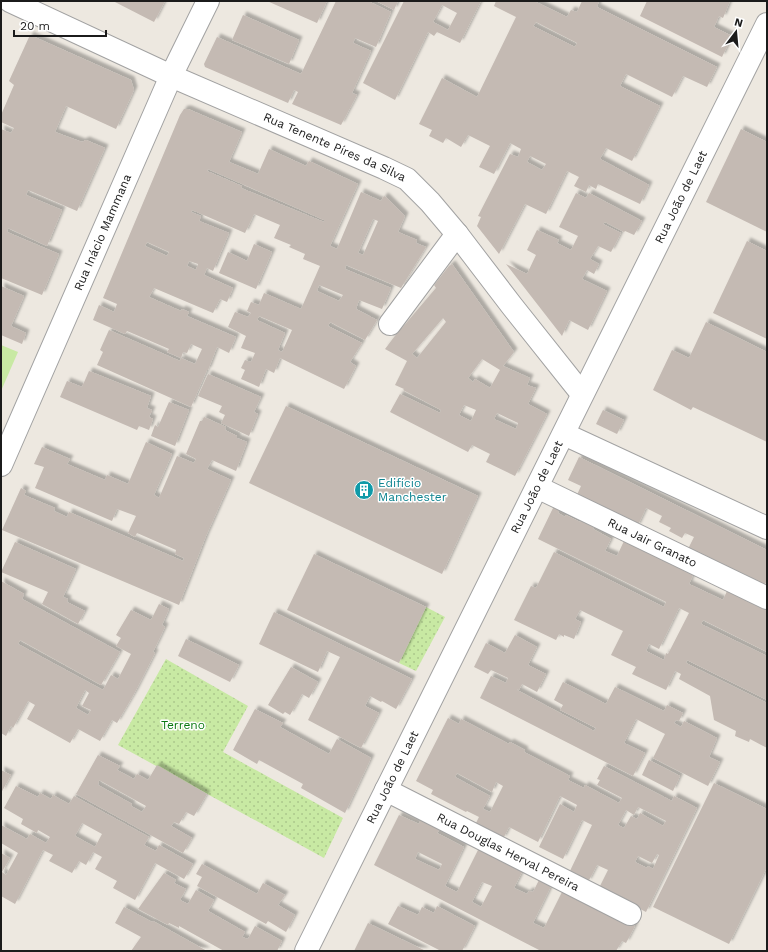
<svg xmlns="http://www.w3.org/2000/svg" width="768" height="952" font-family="'Work Sans',sans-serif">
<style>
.grass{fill:#c8e9a3}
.garden{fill:url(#garden-dots)}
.building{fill:#c4bab3;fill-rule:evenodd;filter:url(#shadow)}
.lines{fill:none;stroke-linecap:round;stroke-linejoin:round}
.minor-casing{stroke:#a2a2a2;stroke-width:24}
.minor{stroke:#fff;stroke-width:22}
.labels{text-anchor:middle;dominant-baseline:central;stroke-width:3;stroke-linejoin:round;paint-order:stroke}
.street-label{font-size:12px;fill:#1b1b1b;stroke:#fff}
.culture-label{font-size:12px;fill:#0d838f;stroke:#fff;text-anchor:start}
.park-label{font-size:12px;fill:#09780f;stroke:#fff}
</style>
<defs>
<pattern id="garden-dots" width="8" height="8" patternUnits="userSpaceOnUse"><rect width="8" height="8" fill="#c8e9a3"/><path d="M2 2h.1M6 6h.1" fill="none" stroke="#abc78c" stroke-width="1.8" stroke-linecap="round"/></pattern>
<filter id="shadow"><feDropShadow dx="3.5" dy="-3.5" stdDeviation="1" flood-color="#0004"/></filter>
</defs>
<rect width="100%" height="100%" fill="#ede8e0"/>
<path class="grass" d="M1 345 18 352 1 391Z"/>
<g class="garden">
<path d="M426 607 445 617 416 671 399 663Z"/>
<path d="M166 659 248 706 223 752 343 818 324 858 118 745Z"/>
</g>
<g class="building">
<path d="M113 1H165L154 22Z"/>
<path d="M267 1H327L317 23Z"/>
<path d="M336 1H371L370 2 391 12 376 47 355 38 353 43 371 51 352 93 357 95 341 125 292 104 298 92 294 90 288 103 205 67 204 64 217 37 301 74Z"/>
<path d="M376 1H398L394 10Z"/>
<path d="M404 1H481L460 43 437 32 434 36 428 32 395 100 363 83ZM442 5 457 13 448 30 433 22Z"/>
<path d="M496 1H534L567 17 571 10 577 12 582 1H599L597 7 717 67 707 87 683 76 672 97 626 74 620 86 660 106 632 161 606 148 600 159 649 185 640 204 598 184 596 189 589 185 586 192 574 186 579 177 567 171 546 214 525 204 499 254 477 226 481 217 478 216 510 154 518 157 521 149 510 143 494 174 479 167 490 146 468 135 461 147 446 138 443 143 429 136 432 130 419 124 442 78 477 97 516 17 494 6ZM536 22 577 43 575 47 533 26ZM530 156 546 164 542 170 527 162Z"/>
<path d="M647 1H730L723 18 719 16 714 27 732 36 722 57 640 16Z"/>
<path d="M243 15 299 40 289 64 232 40Z"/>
<path d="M30 35 131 80 134 90 116 129 66 106 55 132 82 142 86 140 105 148 77 211 28 190 26 195 62 210 47 246 8 228 7 232 59 254 42 295 1 278V129L11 133 14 128 1 122V115L14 85 9 81Z"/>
<path d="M184 109H188L242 132 229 162 258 174 269 149 306 166 309 161 358 184 330 246 337 249 361 192 381 201 384 196 386 197 405 216 398 232 417 240 416 243 426 247 401 288 346 265 345 269 391 288 382 309 359 300 356 309 377 320 365 340 330 322 328 326 362 343 350 362 356 366 344 389 280 358 274 373 266 369 259 387 241 379 245 370 241 368 245 360 251 362 255 353 241 348 246 336 228 327 235 312 248 317 251 313 247 311 251 302 259 305 264 293 301 309 320 266 303 259 305 254 289 247 291 245 274 238 280 225 254 214 245 233 192 210 191 212 201 216 199 221 229 233 213 271 207 268 204 275 233 288 227 302 220 299 213 313 154 288 149 297 181 311 182 309 189 312 187 316 236 337 229 353 217 347 208 370H207L191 407 97 365 103 352 100 350 109 330 180 361 181 358 195 364 202 349 191 344 187 353 183 352 181 358 167 352 169 349 127 331 125 334 93 320 99 305 114 312 117 304 103 298 180 115ZM208 169 324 220V222L241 188 242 186 207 171ZM373 219 378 221 363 255 358 253ZM147 242 169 252 167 256 145 246ZM189 261 198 264 196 270 187 266ZM319 285 343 295 339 301 317 291ZM259 316 292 330 282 352 278 350 285 333 257 320Z"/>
<path d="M741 129 767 142V232L706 202Z"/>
<path d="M576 193 586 198 589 193 642 221 634 235 625 231 624 232 605 222 603 224 621 233 611 252 598 246 590 259 599 264 594 274 587 270 582 279 607 291 588 330 569 320 562 336 506 264 527 274 536 255 527 250 537 230 559 240 557 243 571 250 578 236 559 227Z"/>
<path d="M747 241 767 251V339L713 313Z"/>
<path d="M254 244 272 252 256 289 219 273 228 252 247 261Z"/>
<path d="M452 264 514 352 503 366 530 378 527 385 536 388 528 404 547 414 515 476 486 462 490 454 472 445 468 452 390 412 400 394 440 413 441 410 403 390 404 389 395 385 407 361 385 349 401 328H402L436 288 434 285 449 266ZM443 318 446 322 417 358 412 354ZM482 359 500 370 490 388 475 379 473 382 468 378ZM464 405 476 410 471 421 459 415ZM497 413 518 423 516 429 494 419Z"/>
<path d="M1 286 24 296 11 326 26 333 22 344 1 335Z"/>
<path d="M706 322 767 352V442L693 407 691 410 653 390 672 350 689 358Z"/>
<path d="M89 371 151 396 147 408 152 410 149 417 153 419 149 430 139 426 137 430 60 397 67 381 82 387Z"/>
<path d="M208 374 261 397 254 412 258 414 249 436 221 423 225 415 219 412 222 406 198 396Z"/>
<path d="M169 402 189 410 175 446 151 436 155 425 158 427Z"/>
<path d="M286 406 478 496 442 574 249 483Z"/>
<path d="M603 410 624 420 617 434 596 424Z"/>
<path d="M204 417 226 427 225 430 237 436V438L247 442 236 471 212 460 207 469 231 480 206 536 179 605 2 530 21 488 26 491 24 495 55 508 54 511 67 517 69 512 183 561 184 558 175 554 176 550 137 533 135 537 128 533 136 516 117 509 112 521 35 488 44 467 34 464 42 447 70 459 67 464 105 480 107 475 128 484 146 442 172 454 154 495 159 498 177 456 194 463 196 459 186 454 200 421H202Z"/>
<path d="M579 457 767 550V580L763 588 687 551 694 537 685 533 682 538 669 531 671 528 659 522 662 516 646 508 637 527 576 497 581 486 568 480Z"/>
<path d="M554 506 560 509 558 513 565 517 566 515 580 522 582 520 594 526 593 529 611 539 605 551 617 556 624 541 693 575 689 584 723 600 727 591 767 611V652L703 620 701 624 767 656V700L687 660 686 663 767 703V748L750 739 749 742 735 736 736 731 714 720 710 696 679 679 681 674 675 671 666 690 632 674 636 667 611 655 623 631 580 610 575 619 581 622 574 639 564 635V637L559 634 556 640 514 620 531 586 536 588 554 552 664 607 666 602 538 539ZM679 608 689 613 668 654 666 653 664 660 646 651 649 644 659 649Z"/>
<path d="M15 542 76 569 63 597 68 599 67 602 85 611 78 624 42 604 48 592 1 572Z"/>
<path d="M314 554 426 607 399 663 287 610Z"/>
<path d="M1 581 24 594 22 599 120 652 101 685 20 640 18 644 103 690 111 675 118 679 131 654 116 646 121 638 116 635 131 610 151 620 159 604 169 609 162 625 165 627 153 652 155 653 134 694 117 723 112 720 100 741 78 729 70 743 27 719 35 705 28 701 13 728 11 726 6 736 1 733ZM85 690 89 693 82 706 91 710 88 715 76 708Z"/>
<path d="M274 612 412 679 396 709 382 701 381 702 370 696 365 706 379 713 361 748 308 720 340 657 327 651 318 672 259 644Z"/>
<path d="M515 635 537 647 528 665 546 674 537 692 522 684 519 690 517 689V690L594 731 596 728 560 710 563 705 554 700 563 682 606 704 615 687 664 711 667 705 683 713 679 721 676 720 674 723 681 727 684 721 717 738 709 757 720 762 708 786 653 758 665 734 636 719 624 743 645 753 633 776 480 698 491 676 506 683 508 678 491 670 488 674 474 667 486 643 505 653Z"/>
<path d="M186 639 239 665 230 682 178 656Z"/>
<path d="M291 667 318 682 309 698 302 694 290 715 285 712 283 714 268 705Z"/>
<path d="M255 709 283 723 280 727 329 754 337 739 371 758 345 813 301 788 303 784 259 760 257 764 233 750Z"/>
<path d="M448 718 459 724 461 719 509 744 510 742 525 750 524 752 570 776 568 780 584 788 585 785 619 803 622 798 597 785 600 780 597 779 604 766 672 801 674 796 697 808 646 912 599 888 608 870 597 865 588 882 569 873 592 825 582 820 563 859 539 847 560 804 574 812 577 805 560 796 538 842 509 827 503 839 475 825 479 817 467 811 466 812 431 794 433 790 416 781ZM457 773 492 792 496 782 503 786 490 812 483 809 490 796 455 777ZM638 807 666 821 663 826 640 813 637 819 631 816 624 828 618 825 626 810 634 815ZM657 854 659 855 653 869 648 866 647 868 635 862 638 856 652 863Z"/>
<path d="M98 755 120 766 117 770 134 779 137 774 148 780 157 765 207 794 194 816 186 812 179 824 174 822 171 826 192 838 183 853 76 794ZM99 780 146 806 142 812 131 806 132 804 98 785Z"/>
<path d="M649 760 680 776 673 791 642 775Z"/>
<path d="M1 770 11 775 1 793Z"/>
<path d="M714 783 767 809V867L729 944 653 907Z"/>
<path d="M16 786 38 797 40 793 51 799 53 795 69 804 74 796 149 837 144 845 156 851 159 845 193 864 184 879 155 863 135 900 113 888 117 881 95 869 102 857 93 852 86 865 79 861 72 873 49 861 53 855 43 850 15 904 1 896V853L10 858 2 872 6 875 18 853 1 843V825L27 839 30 834 46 843 50 837 38 830 37 833 21 824 23 819 4 808ZM82 823 102 834 95 847 75 836Z"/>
<path d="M399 815 419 824 421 819 440 829 437 833 464 847 445 886 457 892 479 848 523 870 514 888 527 894 529 891 533 892 540 878 552 884 533 923 544 928 563 890 635 926 626 943 622 941 616 951H541L374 865ZM418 852 442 864 439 870 415 859ZM482 882 492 886 481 907 472 902Z"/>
<path d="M202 864 257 894 263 883 285 895 278 905 295 915 286 932 268 921 266 924 197 886 202 877 196 874Z"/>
<path d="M164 873 176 880 174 883 186 889 180 900 188 904 196 890 214 900 208 911 245 932 242 937 248 939 255 926 282 941 277 951H224L179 926V928L169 923 168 925 138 909Z"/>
<path d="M398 906 418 915 422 907 434 913 437 906 475 926 462 951H441L388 924Z"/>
<path d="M124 907 152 922 153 921 207 951H131L141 937 115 923Z"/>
<path d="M368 923 426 951H354Z"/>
</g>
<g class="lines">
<defs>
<g id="minor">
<path id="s1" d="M10 1 171 76 384 168 407 179 430 202 457 234 512 306 582 394"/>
<path d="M390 324 457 234"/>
<path d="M564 434 767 528"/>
<path id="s2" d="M1 465 171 76 208 1"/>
<path id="s3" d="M537 487 767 598"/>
<path id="s4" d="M386 790 630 914"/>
<path id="s5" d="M306 951 767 24"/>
</g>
</defs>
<use href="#minor" class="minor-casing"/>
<use href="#minor" class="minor"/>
</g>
<defs>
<symbol id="building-disc" viewBox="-11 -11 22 22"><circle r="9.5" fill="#0f9aa8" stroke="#fff"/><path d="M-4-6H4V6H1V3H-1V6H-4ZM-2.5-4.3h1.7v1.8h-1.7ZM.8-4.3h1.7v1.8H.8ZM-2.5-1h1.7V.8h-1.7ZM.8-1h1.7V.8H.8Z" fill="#fff"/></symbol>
</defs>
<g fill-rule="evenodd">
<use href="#building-disc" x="353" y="479" width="22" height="22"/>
</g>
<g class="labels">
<g class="street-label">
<text stroke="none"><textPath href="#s1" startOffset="356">Rua Tenente Píres da Silva</textPath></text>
<text stroke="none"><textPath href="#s5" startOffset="842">Rua João de Laet</textPath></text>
<text stroke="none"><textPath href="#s2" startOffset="254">Rua Inácio Mammana</textPath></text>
<text stroke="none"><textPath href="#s5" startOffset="518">Rua João de Laet</textPath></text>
<text stroke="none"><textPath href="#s3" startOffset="128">Rua Jair Granato</textPath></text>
<text stroke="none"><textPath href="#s5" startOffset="194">Rua João de Laet</textPath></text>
<text stroke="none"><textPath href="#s4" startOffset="137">Rua Douglas Herval Pereira</textPath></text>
</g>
<g class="culture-label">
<text x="378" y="483">Edifício<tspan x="378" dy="14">Manchester</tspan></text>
</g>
<g class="park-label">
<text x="183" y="725">Terreno</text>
</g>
</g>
<rect width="768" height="952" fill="none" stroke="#1b1b1b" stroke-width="4"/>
<g transform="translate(736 32) rotate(16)" stroke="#ffffff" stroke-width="3" paint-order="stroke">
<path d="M0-3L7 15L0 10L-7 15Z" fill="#1b1b1b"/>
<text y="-6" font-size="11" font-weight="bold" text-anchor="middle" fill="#1b1b1b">N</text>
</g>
<path d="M14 30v6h92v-6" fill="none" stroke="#1b1b1b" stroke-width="2"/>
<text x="20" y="30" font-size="12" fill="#1b1b1b" stroke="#ffffff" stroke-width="3" paint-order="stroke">20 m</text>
</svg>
